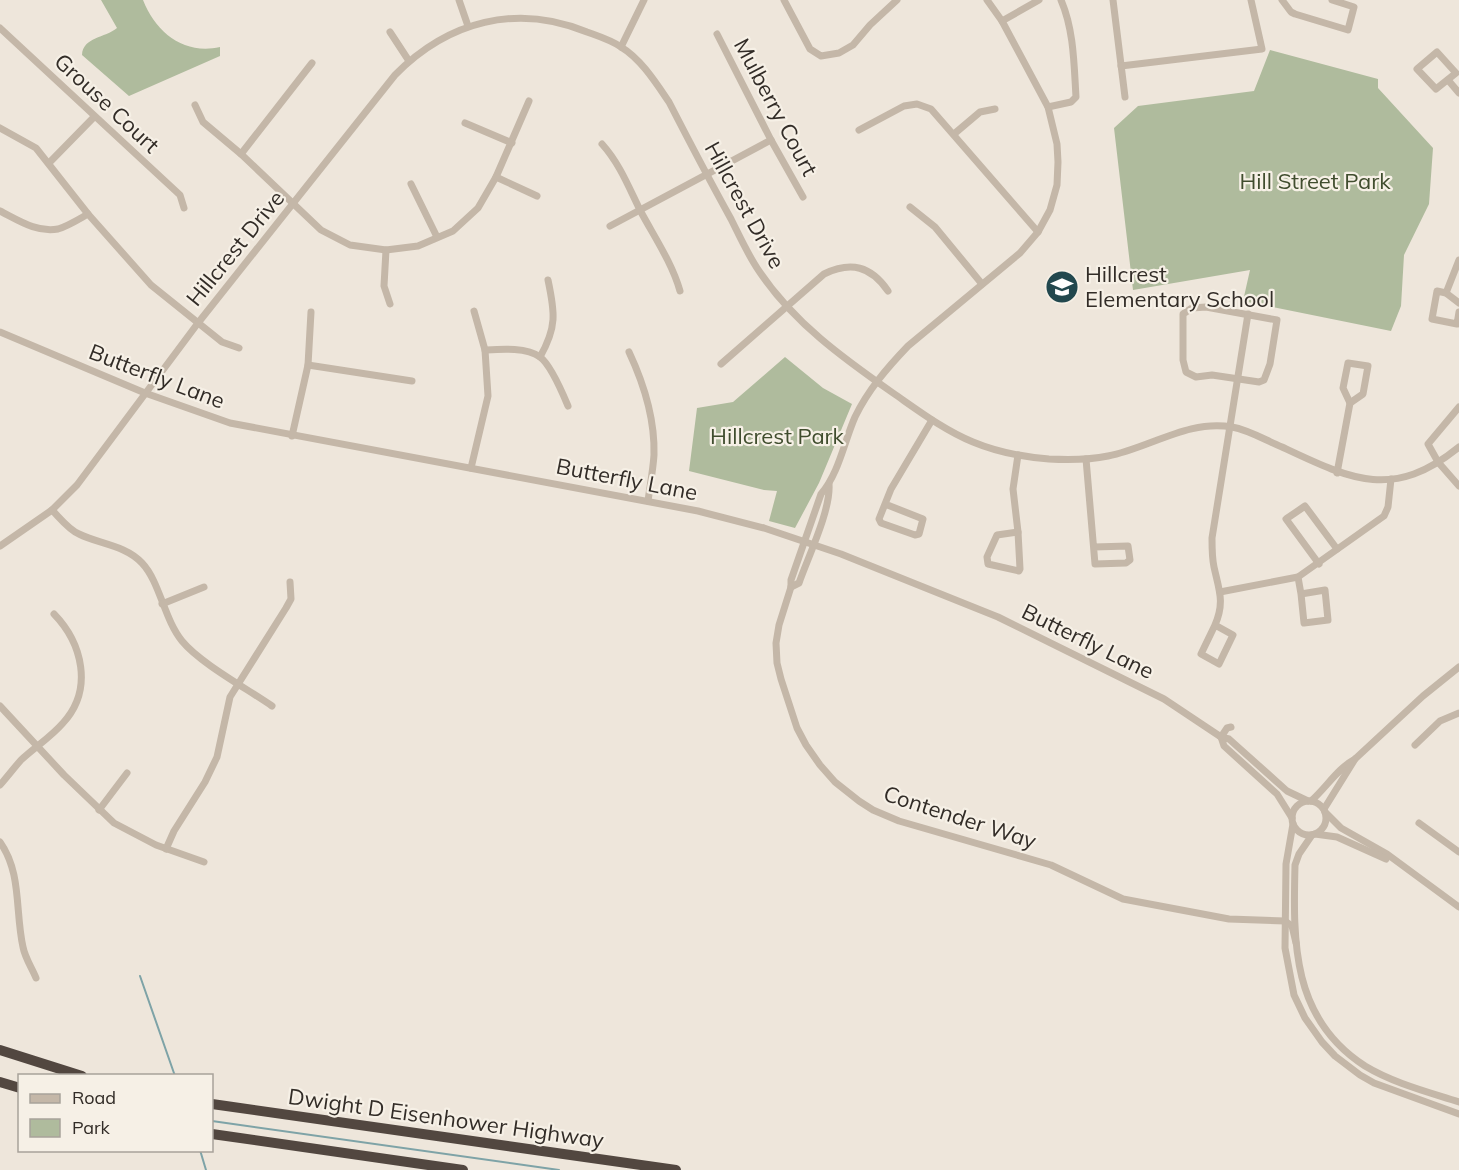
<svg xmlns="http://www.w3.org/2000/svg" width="1459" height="1170" font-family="Mulish,sans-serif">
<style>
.green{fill:#afbb9d}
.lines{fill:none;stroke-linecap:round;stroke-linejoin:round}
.stream{stroke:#7ea3a7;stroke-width:2}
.minor{stroke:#c4b7a8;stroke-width:7}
.highway{stroke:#524740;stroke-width:10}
.labels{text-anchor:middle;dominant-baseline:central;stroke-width:4.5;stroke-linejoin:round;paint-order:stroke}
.street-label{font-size:22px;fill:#322c27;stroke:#f6f0e6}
.park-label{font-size:22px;fill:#404d2e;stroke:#f6f0e6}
.poi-label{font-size:22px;fill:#322c27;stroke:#f6f0e6;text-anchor:start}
</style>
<rect width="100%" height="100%" fill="#eee6db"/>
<g class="green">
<path d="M101 0H143C156 33 184 55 220 47V56L129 96 82 55C83 37 105 38 117 28Z"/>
<path d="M1270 50 1378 79V88L1433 148 1429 204 1404 255 1401 306 1391 331 1243 301 1250 270 1133 290 1114 128 1138 106 1254 91Z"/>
<path d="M785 357 823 388 852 404 819 483 795 528 769 521 777 491 764 490 689 471 697 408 733 402Z"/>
</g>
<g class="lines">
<g class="stream">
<path d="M140 976 175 1076"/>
<path d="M212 1121 559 1170"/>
<path d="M200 1150 206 1170"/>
</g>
<g class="minor">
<path d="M459 0 468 26"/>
<path d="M784 0 810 49 821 56 839 53 853 45 870 25 897 0"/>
<path d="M987 0 1002 21 1048 107 1057 144 1058 162 1057 185 1050 210 1038 232 1020 253 908 346C887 368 868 390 855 417 844 442 839 473 821 494L791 580V587L779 625 776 643 777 663 781 679 797 728 806 745 820 765 835 782 859 801 873 810 899 821 1051 865 1123 899 1229 919 1285 921 1292 926 1296 943"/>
<path d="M1113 0 1125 97"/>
<path d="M1282 0 1291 12 1295 14 1348 30 1354 7 1332 0"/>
<path d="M1002 21 1039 0"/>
<path d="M0 28 180 195 184 208"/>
<path d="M390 32 409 61"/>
<path d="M717 34 771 140 803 197"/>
<path d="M621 47 644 0"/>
<path d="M1437 52 1456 73 1436 89 1417 69Z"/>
<path d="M1121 66 1262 49 1251 0"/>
<path d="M1448 80 1459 93"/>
<path d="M195 105 203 122 241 154 321 230 350 245 386 250 418 246 453 231 478 208 496 177 529 101"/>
<path d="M1048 107 1071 102 1076 97C1074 65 1074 30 1061 0"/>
<path d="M465 123 512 143"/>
<path d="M0 128 36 148 88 214 151 285 222 342 239 348"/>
<path d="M859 130 904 106 917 104 931 109 1038 232"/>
<path d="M954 134 980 112 995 109"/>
<path d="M602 144C620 164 629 188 641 212 655 238 672 263 680 291"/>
<path d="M241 154 312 63"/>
<path d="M49 163 94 117"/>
<path d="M496 177 537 196"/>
<path d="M411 184 437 237"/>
<path d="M910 207 935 227 982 284"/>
<path d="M0 211C18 220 37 233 58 229 68 226 79 219 88 214"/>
<path d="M610 226 771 140"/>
<path d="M386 250 384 286 390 304"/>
<path d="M1446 293 1459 260"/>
<path d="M1459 303 1446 293 1437 291 1432 319 1457 324 1459 312"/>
<path d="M1206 307 1277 320 1270 364 1264 380 1259 382 1212 375 1196 377 1186 372 1183 360V314L1192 308Z"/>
<path d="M0 332 145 393 230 423 698 511 764 528 841 554 998 617 1164 699 1221 737 1229 739 1287 791 1308 801"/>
<path d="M485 350C501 349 527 347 540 357 551 365 563 394 568 406"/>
<path d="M629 352C644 384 655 419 654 455 653 470 650 486 648 501"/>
<path d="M540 357C557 327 555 313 548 280"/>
<path d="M1348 363 1368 366 1363 394 1350 403 1343 388Z"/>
<path d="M721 364 824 274C851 261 871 266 888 291"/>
<path d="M308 365 412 381"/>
<path d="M1459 407 1428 444 1438 462 1459 486"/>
<path d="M292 436 308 365 311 312"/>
<path d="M1018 455 1013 489 1018 532"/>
<path d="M1086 459 1095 564 1126 563 1130 560 1128 546 1094 547"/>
<path d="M471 468 488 396 485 350 474 311"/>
<path d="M1337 473 1350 403"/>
<path d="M885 504 923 519 919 534 915 535 881 523 879 519 891 489 932 420"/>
<path d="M52 510C60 518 68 529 79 534 99 544 125 545 142 563 160 582 164 619 182 641 200 663 246 688 272 706"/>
<path d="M1018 532 1020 569 1019 571 988 564 987 557 997 535Z"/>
<path d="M0 546 52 510 77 485 198 323 395 75C448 21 517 3 587 32 598 36 611 40 621 47 641 59 656 83 669 102 689 141 710 181 731 219 740 237 748 255 759 271 794 323 843 358 893 393 919 411 944 430 973 442 997 452 1023 457 1049 459 1069 460 1089 460 1108 456 1149 448 1189 419 1232 427 1249 430 1265 440 1282 447 1350 479 1393 501 1459 447"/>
<path d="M1319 564 1286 519 1305 506 1337 549"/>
<path d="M1298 577 1301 594 1325 590 1328 620 1304 623 1301 594"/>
<path d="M791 587 799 583C808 557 831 510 829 484"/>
<path d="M1220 592 1298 577 1384 516 1388 507 1391 479"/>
<path d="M162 604 204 587"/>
<path d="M1215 625 1201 654 1219 664 1233 635 1215 625C1225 602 1219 590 1214 567 1212 558 1212 548 1212 538L1248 314"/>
<path d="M0 706 64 775 114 823 156 845 204 862"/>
<path d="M1221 737 1224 746 1277 794 1292 818"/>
<path d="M1221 737 1227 728 1231 727"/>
<path d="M1415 745 1440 721 1459 713"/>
<path d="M0 785C7 777 14 768 21 760 35 747 51 737 63 723 94 689 82 643 54 614"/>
<circle cx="1309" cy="818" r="17"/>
<path d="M1311 801C1326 788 1337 769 1355 759L1423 696 1459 667"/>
<path d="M1324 809 1355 759"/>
<path d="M99 810 127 773"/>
<path d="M1325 812 1341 828 1387 854 1459 907"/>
<path d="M1419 823 1459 852"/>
<path d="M1293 824 1286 864 1285 948 1294 995 1305 1018 1322 1042 1335 1056 1360 1075 1374 1083 1459 1114"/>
<path d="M1315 834 1337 837 1386 859"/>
<path d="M1312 835 1299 854 1295 865C1293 943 1292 1019 1365 1066 1393 1083 1428 1092 1459 1102"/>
<path d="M0 842C22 873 15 912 23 947 25 958 32 968 36 978"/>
<path d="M166 849 174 831 205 782 217 757 230 697 286 608 291 599 290 582"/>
</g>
<g class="highway">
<path d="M0 1050 82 1076"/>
<path d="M0 1082 20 1088"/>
<path d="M212 1104 676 1170"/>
<path d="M212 1134 463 1170"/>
</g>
</g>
<defs>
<symbol id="school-disc" viewBox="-11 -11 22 22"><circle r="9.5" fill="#22484e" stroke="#f6f0e6"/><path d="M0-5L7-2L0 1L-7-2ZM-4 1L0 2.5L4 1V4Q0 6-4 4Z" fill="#fff"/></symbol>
</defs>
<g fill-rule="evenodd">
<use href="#school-disc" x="1043" y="268" width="38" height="38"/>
</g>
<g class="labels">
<g class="street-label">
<text transform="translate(107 103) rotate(43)">Grouse Court</text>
<text transform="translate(776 107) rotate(62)">Mulberry Court</text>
<text transform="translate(745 205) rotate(61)">Hillcrest Drive</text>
<text transform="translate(235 248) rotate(-51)">Hillcrest Drive</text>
<text transform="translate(157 376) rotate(21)">Butterfly Lane</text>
<text transform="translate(627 479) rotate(11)">Butterfly Lane</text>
<text transform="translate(1088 641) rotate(26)">Butterfly Lane</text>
<text transform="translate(960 817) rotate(18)">Contender Way</text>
<text transform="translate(446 1118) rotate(8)">Dwight D Eisenhower Highway</text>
</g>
<g class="park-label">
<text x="1315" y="181">Hill Street Park</text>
<text x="777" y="436">Hillcrest Park</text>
</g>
<g class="poi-label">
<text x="1085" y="274">Hillcrest<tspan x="1085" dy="25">Elementary School</tspan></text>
</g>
</g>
<rect x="18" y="1074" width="195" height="78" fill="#f6f0e6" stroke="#a8a29a" stroke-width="1.5"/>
<rect x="30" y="1094" width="30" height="9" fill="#c4b7a8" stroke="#a8a29a" stroke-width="1.5"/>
<text x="72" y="1104" font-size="18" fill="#322c27">Road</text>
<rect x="30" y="1119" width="30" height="18" fill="#afbb9d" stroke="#a8a29a" stroke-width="1.5"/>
<text x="72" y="1134" font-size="18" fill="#322c27">Park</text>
</svg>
